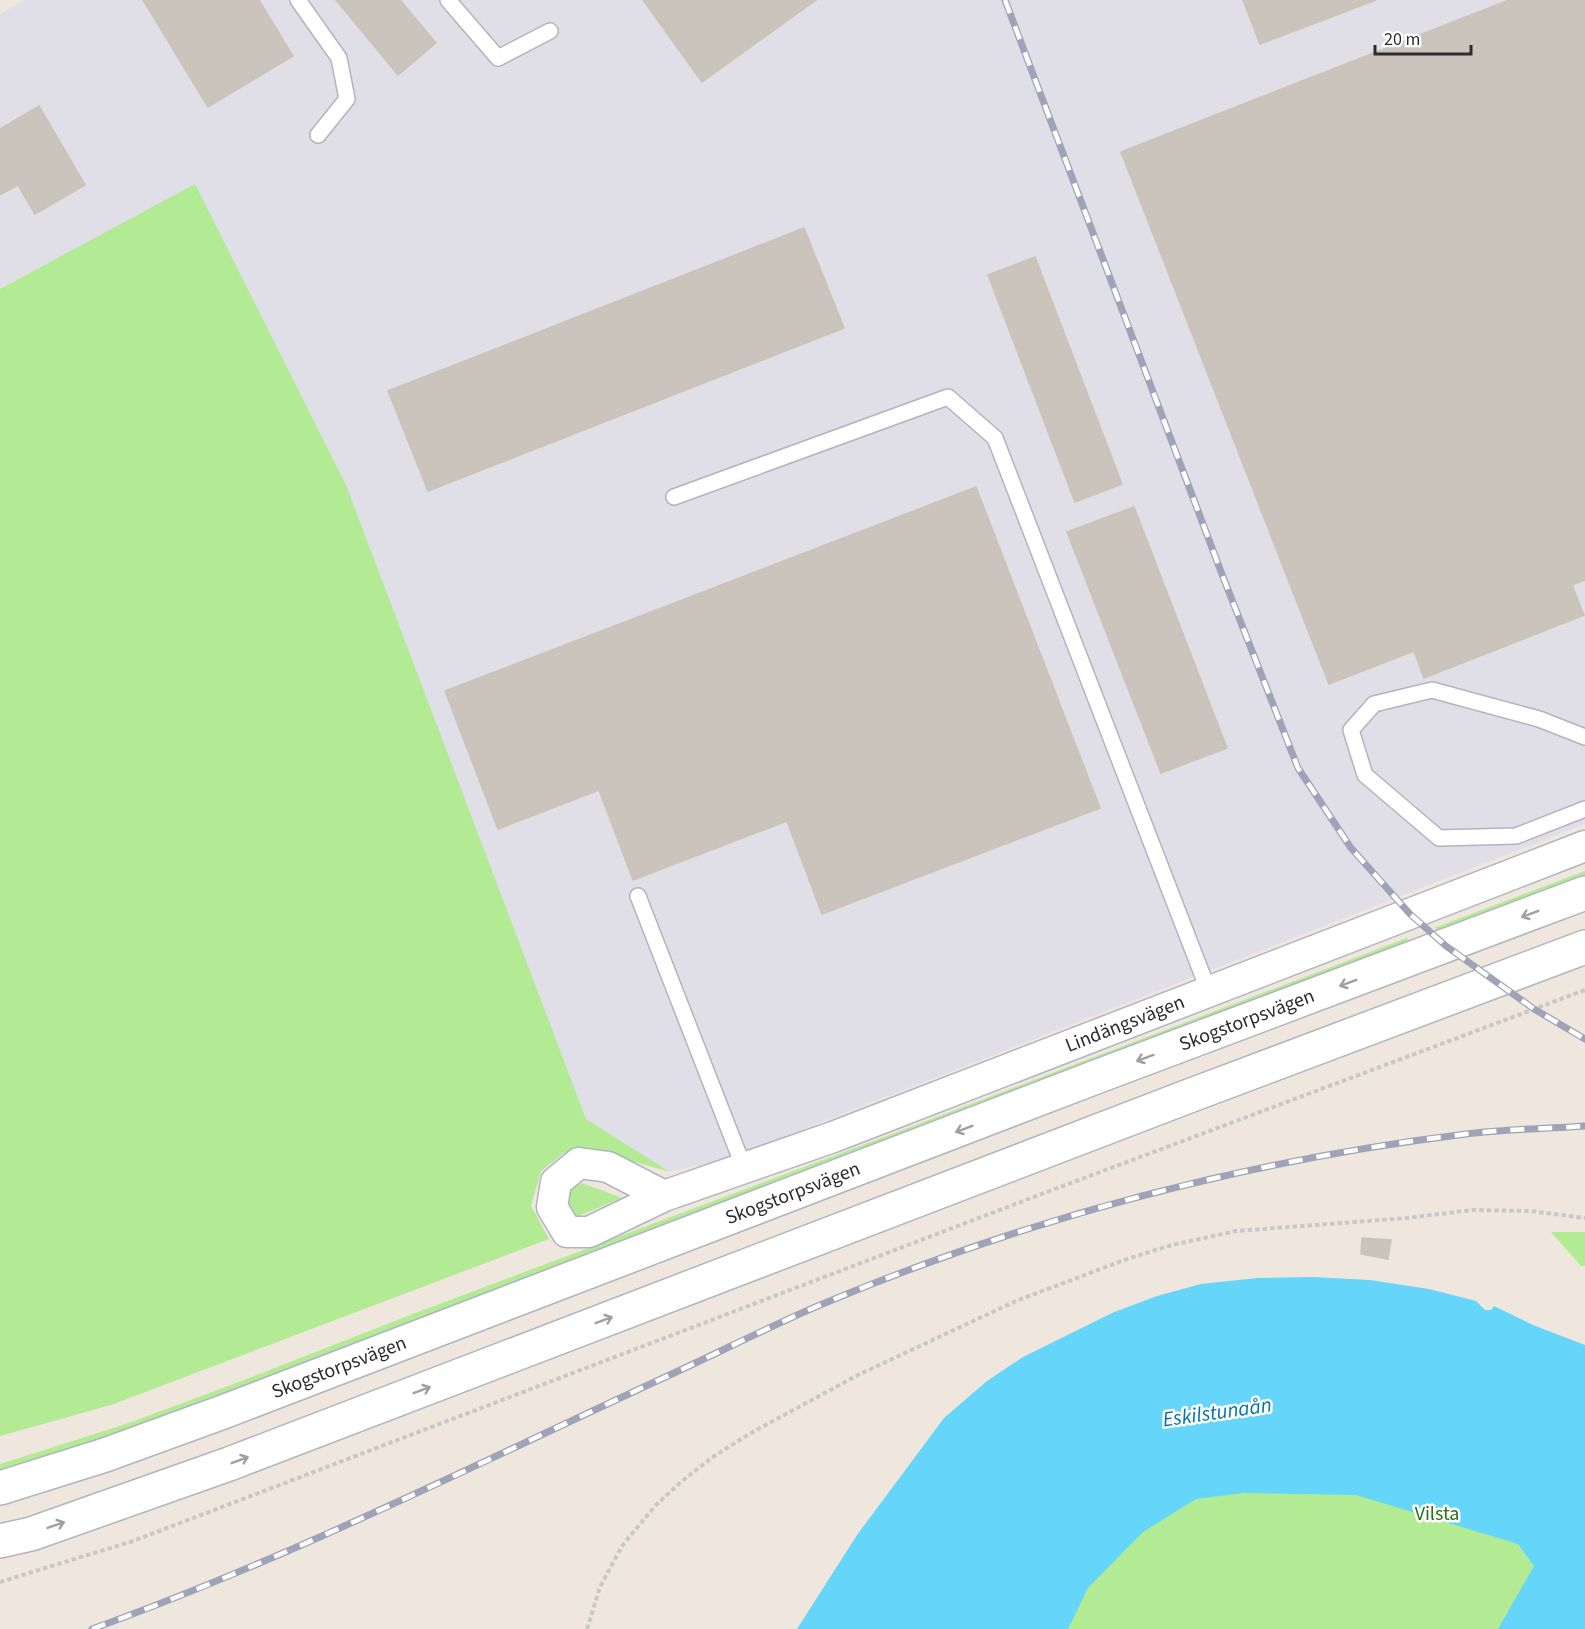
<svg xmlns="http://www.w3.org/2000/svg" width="1585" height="1629" font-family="'Source Sans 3',sans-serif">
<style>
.industrial{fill:#e0dee7}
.green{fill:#b3ea94}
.water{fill:#66d5fa}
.building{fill:#cac4bc;stroke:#cbc3b6;stroke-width:1.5}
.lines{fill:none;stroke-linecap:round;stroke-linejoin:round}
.lane-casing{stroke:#b1b4c1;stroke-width:18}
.street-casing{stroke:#b1b4c1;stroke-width:33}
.secondary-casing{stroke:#b1b4c1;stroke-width:36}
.path{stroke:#c8c8c8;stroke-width:4;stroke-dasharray:4.5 3;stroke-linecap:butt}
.lane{stroke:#fff;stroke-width:15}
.street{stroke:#fff;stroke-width:30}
.secondary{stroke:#fff;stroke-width:33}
.rail-casing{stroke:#9fa3b8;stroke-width:7}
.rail{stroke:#fff;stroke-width:4.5;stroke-dasharray:14;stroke-linecap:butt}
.oneway{stroke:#a0a0a0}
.labels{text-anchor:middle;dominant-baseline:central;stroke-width:5;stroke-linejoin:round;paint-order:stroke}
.street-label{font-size:20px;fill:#2c2c2c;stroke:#fff}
.park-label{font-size:20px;fill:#287113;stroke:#fff}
.water-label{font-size:21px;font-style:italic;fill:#0073ab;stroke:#fff}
</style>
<rect width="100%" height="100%" fill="#efe7dd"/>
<path class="industrial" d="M25 0H1585V824L727 1159 670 1172 586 1119 195 185 0 289V14Z"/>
<g class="green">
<path d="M195 184 346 485 586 1119 670 1172 586 1148 564 1153 541 1171 531 1206 549 1239 111 1405 0 1436V289Z"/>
<path d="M1585 871V878L1442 933 1434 928Z"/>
<path d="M1407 938 1412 944 688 1221 41 1462 0 1474V1464L123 1425 223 1388 418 1312 884 1137Z"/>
<path d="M582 1183 622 1198 578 1216 568 1213 567 1193Z"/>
<path d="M1551 1232H1585V1266H1581Z"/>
<path d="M1433 1393 1585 1624 1581 1629H970L1043 1522Z"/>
</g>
<path class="water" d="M1313 1277 1370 1280 1429 1289 1476 1301 1485 1310H1491L1494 1306 1533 1325 1585 1345V1629H1498L1534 1566 1518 1544 1356 1495 1243 1493 1196 1499 1143 1532 1088 1588 1068 1629H797L857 1535 944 1418 987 1381 1023 1357 1112 1313 1157 1296 1201 1284 1257 1278Z"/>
<g class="building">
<path d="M143 0H259L293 56 208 107Z"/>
<path d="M336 0H400L436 43 398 75Z"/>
<path d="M643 0H816L702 82Z"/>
<path d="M1243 0H1376L1260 44Z"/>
<path d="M1509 0H1585V580L1572 585 1584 615 1424 678 1414 651 1329 684 1121 152Z"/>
<path d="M39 106 85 185 35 214 18 185 0 195V129Z"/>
<path d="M804 228 844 328 428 491 388 391Z"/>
<path d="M1035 257 1122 484 1075 502 988 275Z"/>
<path d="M976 487 1100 808 822 914 787 821 633 880 599 790 498 829 445 691Z"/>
<path d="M1134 507 1227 748 1161 773 1067 532Z"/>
<path d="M1362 1238 1391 1240 1388 1259 1361 1254Z"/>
</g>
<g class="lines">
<defs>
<g id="lane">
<path d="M298 0 339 58 347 99 318 135"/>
<path d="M448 0 498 58 550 31"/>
<path d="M674 497 948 397 995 438 1209 992"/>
<path d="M1585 737 1539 719 1432 690 1374 704 1351 730 1365 775 1439 838 1516 836 1585 809"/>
<path d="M638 896 744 1168"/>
</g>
<g id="street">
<path id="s1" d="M664 1196 608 1167 579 1163 556 1182 552 1207 567 1232H589L664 1196 833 1137 1585 846"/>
</g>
<g id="secondary">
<path id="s2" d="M0 1488 105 1455 223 1412 1096 1077 1585 893"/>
<path d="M0 1541 31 1534 229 1464 1189 1096 1585 947"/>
</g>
</defs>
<use href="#lane" class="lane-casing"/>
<use href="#street" class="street-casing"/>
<use href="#secondary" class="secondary-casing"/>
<g class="path">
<path d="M0 1582 133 1541 1039 1195 1585 990"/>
<path d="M587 1629 600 1587 622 1546 655 1506 682 1481 713 1457 749 1434 858 1375 1016 1301 1127 1259 1172 1245 1236 1231 1407 1218 1472 1210 1530 1211 1585 1218"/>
</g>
<use href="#lane" class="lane"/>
<use href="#street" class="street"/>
<use href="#secondary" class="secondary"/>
<defs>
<g id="rail">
<path d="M1005 0 1223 577 1298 768 1351 848 1410 914 1446 946 1534 1009 1585 1039"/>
<path d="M92 1629C287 1559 473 1466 661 1379 714 1355 766 1328 820 1305 1026 1219 1244 1161 1466 1134 1505 1129 1545 1129 1585 1126"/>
</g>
</defs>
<use href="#rail" class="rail-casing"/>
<use href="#rail" class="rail"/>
</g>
<defs><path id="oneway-shaft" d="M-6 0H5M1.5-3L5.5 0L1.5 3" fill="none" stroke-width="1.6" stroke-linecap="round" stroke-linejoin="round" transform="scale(1.5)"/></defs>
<g class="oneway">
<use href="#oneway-shaft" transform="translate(1530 914) rotate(159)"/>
<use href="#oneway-shaft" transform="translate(1348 983) rotate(160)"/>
<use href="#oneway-shaft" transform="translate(1145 1058) rotate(160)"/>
<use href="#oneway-shaft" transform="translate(964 1129) rotate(159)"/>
<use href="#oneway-shaft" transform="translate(604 1320) rotate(-21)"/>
<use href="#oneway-shaft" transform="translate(422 1390) rotate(-21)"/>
<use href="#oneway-shaft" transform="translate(240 1460) rotate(-21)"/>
<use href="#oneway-shaft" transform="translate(56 1525) rotate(-19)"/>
</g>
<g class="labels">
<g class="street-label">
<text stroke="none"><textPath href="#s2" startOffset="1332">Skogstorpsvägen</textPath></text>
<text stroke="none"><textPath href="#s1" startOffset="774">Lindängsvägen</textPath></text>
<text stroke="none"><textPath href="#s2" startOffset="846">Skogstorpsvägen</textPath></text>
<text stroke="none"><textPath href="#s2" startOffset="360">Skogstorpsvägen</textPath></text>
</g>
<g class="park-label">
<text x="1437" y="1514">Vilsta</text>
</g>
<g class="water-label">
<text transform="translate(1217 1412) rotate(-8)">Eskilstunaån</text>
</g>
</g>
<path d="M1375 45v9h96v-9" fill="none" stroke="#2c2c2c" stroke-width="3"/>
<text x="1384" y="45" font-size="18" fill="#2c2c2c" stroke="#ffffff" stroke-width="4.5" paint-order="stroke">20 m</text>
</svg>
